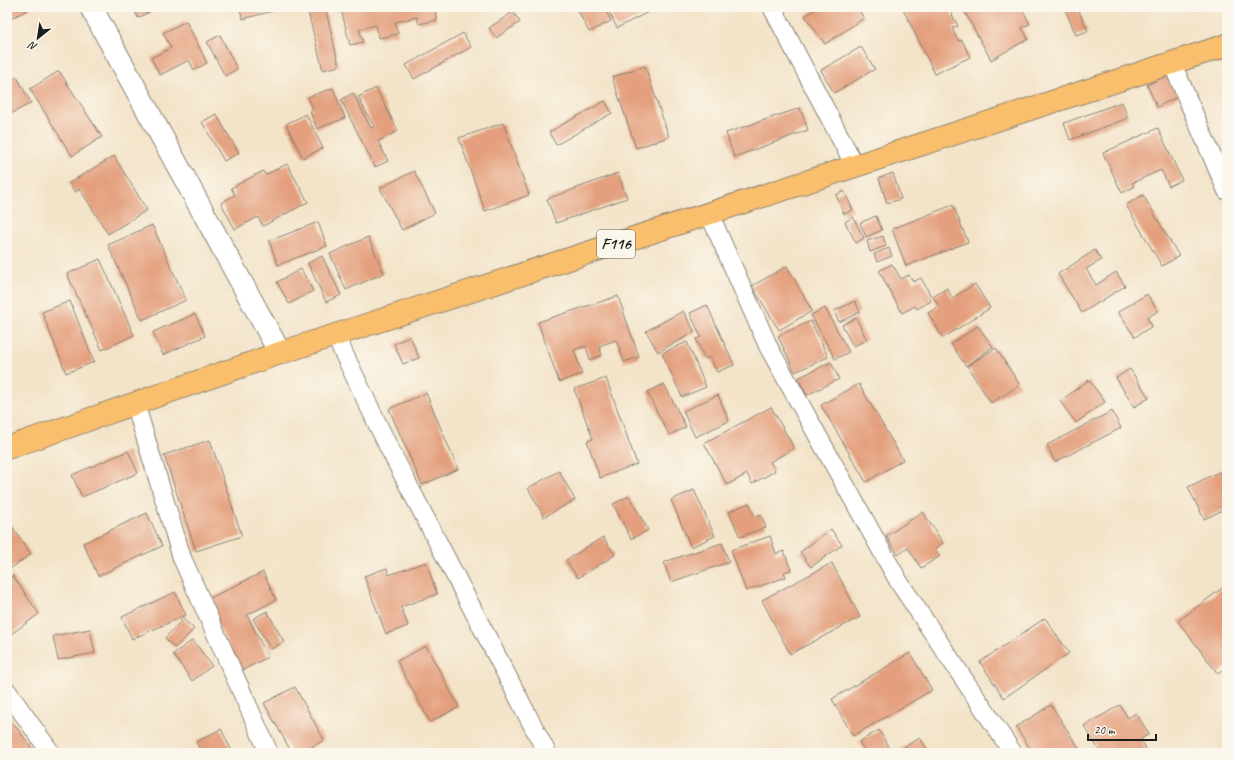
<svg xmlns="http://www.w3.org/2000/svg" width="1234" height="760" font-family="Caveat,sans-serif">
<style>
.building{fill:#e4a07e}
.lines{fill:none;stroke-linecap:round;stroke-linejoin:round}
.minor-casing{stroke:#888072;stroke-width:20}
.tertiary-casing{stroke:#888072;stroke-width:24}
.primary-casing{stroke:#888072;stroke-width:24}
.minor{stroke:#fff;stroke-width:18}
.tertiary{stroke:#fff;stroke-width:22}
.primary{stroke:#f9bf6d;stroke-width:22}
.labels{text-anchor:middle;dominant-baseline:central;stroke-width:3.5;stroke-linejoin:round;paint-order:stroke}
.shield{fill:#fbf7ec;stroke:#5f5e5a;stroke-width:1}
.shield-label{font-size:16px;font-weight:bold;fill:#1c1c1c}
</style>
<rect width="100%" height="100%" fill="#fbf7ec"/>
<filter id="ink" filterUnits="userSpaceOnUse"><feTurbulence type="fractalNoise" baseFrequency=".025" numOctaves="2"/><feDisplacementMap in="SourceGraphic" scale="8" xChannelSelector="R" yChannelSelector="G"/><feConvolveMatrix kernelMatrix="1 2 1 2 8 2 1 2 1" color-interpolation-filters="sRGB"/></filter>
<filter id="wash" filterUnits="userSpaceOnUse"><feTurbulence type="fractalNoise" baseFrequency=".012" numOctaves="4" result="noise"/><feDisplacementMap in="SourceGraphic" scale="16" xChannelSelector="R" yChannelSelector="G"/><feGaussianBlur stdDeviation="0.9" result="paint"/><feColorMatrix in="noise" values="0 0 0 0 0 0 0 0 0 0 0 0 0 0 0 0 0 1.4 0 .05"/><feComposite in="paint" operator="in"/></filter>
<g filter="url(#wash)">
<rect width="100%" height="100%" fill="#f3e3c8"/>
<g id="blocks">
<g class="building">
<path d="M7 7H33L10 19 7 13Z"/>
<path d="M133 7H159L138 18Z"/>
<path d="M239 7H279L280 9 243 19Z"/>
<path d="M325 7 339 66 323 70 307 8Z"/>
<path d="M350 7H434L437 20 419 24 417 17 395 22 398 34 379 38 376 25 359 29 363 42 350 45 341 9Z"/>
<path d="M576 7H604L611 21 589 32Z"/>
<path d="M607 7H658L617 28Z"/>
<path d="M818 7H857L864 18 825 44 805 16Z"/>
<path d="M902 7H948L958 26 952 28 958 41 962 40 970 57 935 74Z"/>
<path d="M962 7H1021L1030 24 1022 28 1028 39 991 60Z"/>
<path d="M1064 7H1077L1088 31 1076 35Z"/>
<path d="M513 12 520 22 496 38 489 28Z"/>
<path d="M186 21 207 63 194 70 189 60 160 75 151 58 171 48 163 33Z"/>
<path d="M463 33 471 47 414 79 406 65Z"/>
<path d="M220 35 237 69 225 76 207 42Z"/>
<path d="M861 47 875 69 834 93 821 70Z"/>
<path d="M645 66 669 137 636 148 612 77Z"/>
<path d="M59 71 102 137 72 156 30 89Z"/>
<path d="M1174 72 1184 94 1157 107 1147 85Z"/>
<path d="M17 77 31 103 7 116V82Z"/>
<path d="M333 88 345 118 317 129 310 111 313 109 308 97Z"/>
<path d="M376 88 398 131 378 141 388 161 375 167 341 100 353 93 371 128 374 127 358 97Z"/>
<path d="M605 101 612 113 556 145 549 132Z"/>
<path d="M1122 102 1128 118 1070 140 1064 123Z"/>
<path d="M800 108 808 130 734 157 726 133Z"/>
<path d="M216 114 239 153 224 161 202 122Z"/>
<path d="M306 114 323 148 303 158 286 124Z"/>
<path d="M503 123 529 195 485 211 459 138Z"/>
<path d="M1158 128 1182 180 1169 186 1161 170 1132 183 1134 187 1122 193 1103 153Z"/>
<path d="M114 156 147 210 108 234 80 189 75 192 69 183Z"/>
<path d="M287 164 308 202 263 226 258 217 235 229 221 203 235 195 231 188 263 171 265 175Z"/>
<path d="M414 171 435 213 402 230 380 188Z"/>
<path d="M618 173 627 198 556 223 547 199Z"/>
<path d="M893 173 901 199 887 203 879 178Z"/>
<path d="M844 191 853 210 844 214 836 195Z"/>
<path d="M1143 195 1179 256 1162 266 1126 205Z"/>
<path d="M953 205 968 242 906 266 892 229Z"/>
<path d="M876 216 882 230 866 237 860 223Z"/>
<path d="M853 217 864 238 856 243 845 222Z"/>
<path d="M318 222 327 246 278 265 269 241Z"/>
<path d="M152 225 186 300 142 320 108 245Z"/>
<path d="M883 236 886 246 870 252 867 241Z"/>
<path d="M368 237 384 273 346 290 330 254Z"/>
<path d="M889 248 892 256 877 262 874 254Z"/>
<path d="M1095 250 1101 260 1086 269 1096 285 1116 272 1125 286 1082 313 1058 274Z"/>
<path d="M322 256 341 295 326 302 308 263Z"/>
<path d="M100 259 134 335 102 350 67 274Z"/>
<path d="M892 264 901 279 909 275 913 282 921 278 931 296 929 298 931 301 917 309 915 306 902 313 879 271Z"/>
<path d="M787 266 812 311 779 330 752 286Z"/>
<path d="M301 269 313 291 289 304 277 282Z"/>
<path d="M975 284 990 308 943 338 928 313 939 306 933 297 947 288 952 298Z"/>
<path d="M1147 294 1158 311 1147 318 1152 326 1135 337 1118 312Z"/>
<path d="M618 296 639 357 624 362 616 340 599 346 602 355 590 360 586 346 574 350 582 374 559 382 538 322Z"/>
<path d="M70 301 94 362 66 373 42 312Z"/>
<path d="M855 301 860 312 839 322 834 311Z"/>
<path d="M707 305 734 365 717 372 710 357 705 359 696 339 701 337 690 313Z"/>
<path d="M825 308 849 352 835 359 811 315Z"/>
<path d="M683 311 695 332 658 352 646 331Z"/>
<path d="M195 314 205 336 163 355 153 332Z"/>
<path d="M856 318 867 340 853 346 842 325Z"/>
<path d="M811 321 828 357 795 372 778 336Z"/>
<path d="M978 326 993 347 966 366 951 344Z"/>
<path d="M410 336 419 358 403 364 394 344Z"/>
<path d="M687 342 706 387 682 397 662 353Z"/>
<path d="M996 348 1020 385 991 403 967 366Z"/>
<path d="M831 362 839 379 807 395 798 378Z"/>
<path d="M1130 369 1149 398 1134 407 1116 378Z"/>
<path d="M606 378 637 464 600 478 587 441 593 439 574 389Z"/>
<path d="M1089 380 1105 402 1076 423 1060 401Z"/>
<path d="M664 384 686 427 669 435 647 392Z"/>
<path d="M859 384 903 460 866 482 821 405Z"/>
<path d="M426 393 458 469 422 485 389 409Z"/>
<path d="M718 395 729 421 695 437 683 411Z"/>
<path d="M771 407 794 448 770 462 775 471 752 484 747 474 727 485 704 443Z"/>
<path d="M1112 411 1121 428 1055 462 1047 445Z"/>
<path d="M210 440 242 536 196 551 164 455Z"/>
<path d="M128 451 138 473 82 497 72 475Z"/>
<path d="M1227 468V508L1204 519 1188 487Z"/>
<path d="M559 471 575 500 544 517 528 488Z"/>
<path d="M694 490 715 536 691 547 671 500Z"/>
<path d="M629 496 648 530 631 539 613 504Z"/>
<path d="M749 503 755 517 761 515 766 527 740 537 729 512Z"/>
<path d="M923 512 943 543 935 549 940 556 921 568 908 548 898 555 886 536Z"/>
<path d="M147 513 162 546 98 576 83 543Z"/>
<path d="M11 525 31 554 7 571V528Z"/>
<path d="M831 529 842 545 811 567 800 552Z"/>
<path d="M770 536 776 554 784 551 791 570 784 572 786 577 746 591 731 550Z"/>
<path d="M603 537 615 555 578 578 566 560Z"/>
<path d="M722 543 729 562 671 582 664 562Z"/>
<path d="M426 562 437 594 401 607 408 626 386 634 364 576 387 568 389 575Z"/>
<path d="M832 563 860 617 790 654 762 600Z"/>
<path d="M263 572 276 600 247 615 268 657 241 671 206 600Z"/>
<path d="M13 576 39 614 7 637V580Z"/>
<path d="M1225 586 1227 588V667L1218 674 1178 621Z"/>
<path d="M175 592 186 615 132 639 122 617Z"/>
<path d="M267 611 284 642 271 649 253 619Z"/>
<path d="M1045 618 1069 653 1004 698 980 662Z"/>
<path d="M183 619 194 629 175 648 165 638Z"/>
<path d="M90 629 95 653 58 660 53 636Z"/>
<path d="M193 640 212 666 192 681 173 654Z"/>
<path d="M426 646 459 707 430 722 397 661Z"/>
<path d="M910 653 932 690 853 736 832 699Z"/>
<path d="M295 687 324 740 301 753H292L264 703Z"/>
<path d="M1051 705 1082 753H1033L1016 727Z"/>
<path d="M1120 705 1128 718 1136 713 1149 734 1141 739 1146 749 1139 753H1101L1084 726Z"/>
<path d="M7 714 35 753H7Z"/>
<path d="M221 729 233 753H202L196 742Z"/>
<path d="M879 730 892 753H866L859 742Z"/>
<path d="M920 738 929 753H893Z"/>
</g>
</g>
</g>
<g filter="url(#ink)">
<use href="#blocks" fill-opacity="0" stroke="#888072" stroke-width="1"/>
<g class="lines">
<defs>
<g id="minor">
<path d="M772 7 855 166"/>
<path d="M1172 63 1227 191"/>
<path d="M709 213 769 348 899 582 1013 753"/>
<path d="M335 335 388 446 547 753"/>
<path d="M135 403 182 558 269 753"/>
<path d="M7 691 51 753"/>
</g>
<path id="tertiary" d="M91 7 280 353"/>
<path id="primary" d="M7 448 280 353 1227 45"/>
</defs>
<use href="#minor" class="minor-casing"/>
<use href="#tertiary" class="tertiary-casing"/>
<use href="#primary" class="primary-casing"/>
<use href="#minor" class="minor"/>
<use href="#tertiary" class="tertiary"/>
<use href="#primary" class="primary"/>
</g>
</g>
<g class="labels">
<rect class="shield" x="597" y="230" width="38" height="28" rx="3"/>
<g class="shield-label">
<text x="616" y="244">F116</text>
</g>
</g>
<rect width="1234" height="760" fill="none" stroke="#fbf7ec" stroke-width="24"/>
<g transform="translate(38 38) rotate(210)" stroke="#fbf7ec" stroke-width="3" paint-order="stroke">
<path d="M0-3L7 15L0 10L-7 15Z" fill="#1c1c1c"/>
<text y="-6" font-size="11" font-weight="bold" text-anchor="middle" fill="#1c1c1c">N</text>
</g>
<path d="M1088 734v6h68v-6" fill="none" stroke="#1c1c1c" stroke-width="2"/>
<text x="1094" y="734" font-size="12" fill="#1c1c1c" stroke="#fbf7ec" stroke-width="3" paint-order="stroke">20 m</text>
</svg>
